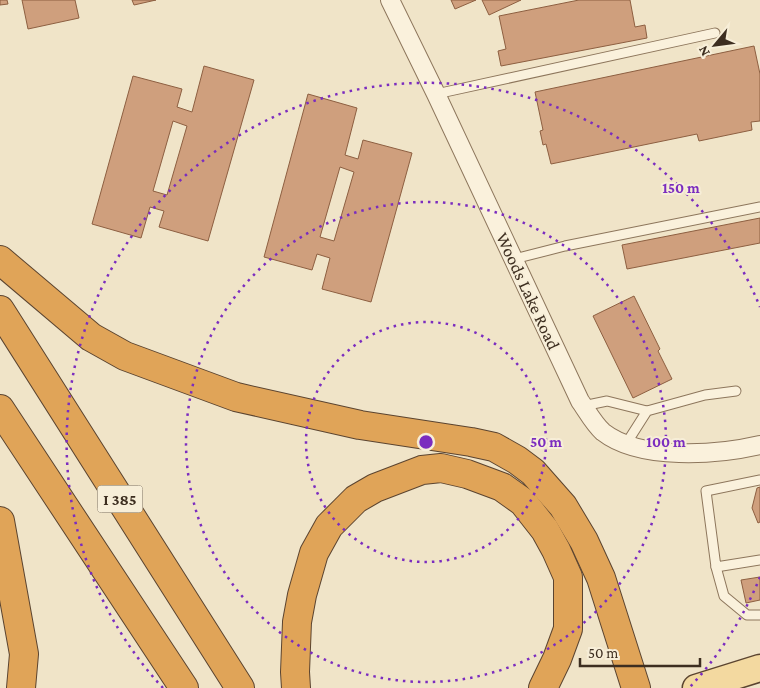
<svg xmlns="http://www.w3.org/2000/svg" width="760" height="688" font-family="'Crimson Pro',serif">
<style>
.building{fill:#cf9f7d;stroke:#8d5f41;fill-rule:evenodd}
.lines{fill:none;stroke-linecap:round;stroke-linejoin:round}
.service-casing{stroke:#8d765c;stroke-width:11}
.minor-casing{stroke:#8d765c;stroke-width:20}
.primary-casing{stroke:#5b4430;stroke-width:29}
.motorway-casing{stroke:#5b4430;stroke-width:30}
.service{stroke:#faf1dc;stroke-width:9}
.minor{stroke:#faf1dc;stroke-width:18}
.primary{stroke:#f3d9a0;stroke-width:26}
.motorway{stroke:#e0a458;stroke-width:28}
.ring{fill:none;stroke:#7b2cbf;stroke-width:2.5;stroke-dasharray:2.5 5}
.labels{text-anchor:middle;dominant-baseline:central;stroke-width:4;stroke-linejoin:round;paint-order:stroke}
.shield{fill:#f7eed8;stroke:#756857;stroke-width:1}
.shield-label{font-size:16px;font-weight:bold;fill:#3d2e20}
.street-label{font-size:18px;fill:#3d2e20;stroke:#f7eed8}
.centre{fill:#7b2cbf;stroke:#f7eed8;stroke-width:2.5}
.ring-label{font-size:15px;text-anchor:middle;font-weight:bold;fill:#7b2cbf;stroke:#f7eed8;stroke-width:4;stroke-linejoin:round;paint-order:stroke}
</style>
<rect width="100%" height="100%" fill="#f0e4c8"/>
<g class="building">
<path d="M0 0H7L8 4 0 5Z"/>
<path d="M22 0H75L79 18 28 29Z"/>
<path d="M132 0H156L134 5Z"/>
<path d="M451 0H476L455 9Z"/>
<path d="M482 0H521L489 15Z"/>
<path d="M579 0H630L635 27 645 25 647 38 501 66 498 51 506 49 499 16Z"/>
<path d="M754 46 760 74V121L751 122 752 130 699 141 697 134 551 164 546 144 543 145 540 131 543 130 535 92Z"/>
<path d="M204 66 254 80 208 241 159 227 164 211 150 207 141 238 92 224 133 76 182 89 177 107 192 112ZM173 121 187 126 167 195 153 191Z"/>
<path d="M308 94 357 108 345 155 358 159 363 140 412 153 371 302 322 289 330 258 317 254 312 270 264 257ZM340 167 354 172 334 241 320 237Z"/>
<path d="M760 218V243L627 269 622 245Z"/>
<path d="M634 296 660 349 658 351 672 379 633 398 593 316Z"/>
<path d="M760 487V522L758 523 752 508 757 488Z"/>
<path d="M760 577V600L746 603 741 580Z"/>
</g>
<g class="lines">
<defs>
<g id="service">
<path d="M436 94 715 33"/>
<path d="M514 259 565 246 760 207"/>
<path d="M583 406 607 401 647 411"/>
<path d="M626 444 647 411 705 395 736 391"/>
<path d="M760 480 706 491 716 567 760 560"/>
<path d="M716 567 724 596 747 615H760"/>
</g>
<path id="minor" d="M390 0 436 94 580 401C587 411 594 424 603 432 640 461 717 455 760 445"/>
<path id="primary" d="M696 688 760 668"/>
<g id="motorway">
<path d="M0 260 91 337 125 356 236 397 360 425 471 442 494 447 517 460 533 472 563 506 584 541 601 578 636 688"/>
<path d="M0 310 240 688"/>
<path d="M0 409 184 688"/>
<path d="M0 521 24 654 21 688"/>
<path d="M296 688 295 672 297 622 302 595 314 553 329 526 356 499 375 488 422 470 441 468 467 474 502 487 523 502 545 530 556 550 568 577V629L557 659 543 688"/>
</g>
</defs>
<use href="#service" class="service-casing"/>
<use href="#minor" class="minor-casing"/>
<use href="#primary" class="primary-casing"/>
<use href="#motorway" class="motorway-casing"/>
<use href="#service" class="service"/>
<use href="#minor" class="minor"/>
<use href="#primary" class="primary"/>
<use href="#motorway" class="motorway"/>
</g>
<g class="ring">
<circle cx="426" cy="442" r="120"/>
<circle cx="426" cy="442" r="240"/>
<path d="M760 577A360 360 0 0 1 689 688M163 688A360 360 0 1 1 760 307"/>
</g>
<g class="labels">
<rect class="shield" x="97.5" y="485.5" width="45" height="27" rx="4"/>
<g class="shield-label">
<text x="120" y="499">I 385</text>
</g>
<g class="street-label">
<text transform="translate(528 291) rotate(65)">Woods Lake Road</text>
</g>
</g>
<circle cx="426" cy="442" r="8" class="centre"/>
<g class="ring-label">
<text x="681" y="193">150 m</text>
<text x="546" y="447">50 m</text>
<text x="666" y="447">100 m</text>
</g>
<g transform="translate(715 45) rotate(241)" stroke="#f7eed8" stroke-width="4" paint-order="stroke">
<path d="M0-4L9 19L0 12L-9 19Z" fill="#3d2e20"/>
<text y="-8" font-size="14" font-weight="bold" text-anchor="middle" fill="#3d2e20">N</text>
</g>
<path d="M580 658v8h120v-8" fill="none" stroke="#3d2e20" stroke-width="2.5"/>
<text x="588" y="658" font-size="15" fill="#3d2e20" stroke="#f7eed8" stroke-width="4" paint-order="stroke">50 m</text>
</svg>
